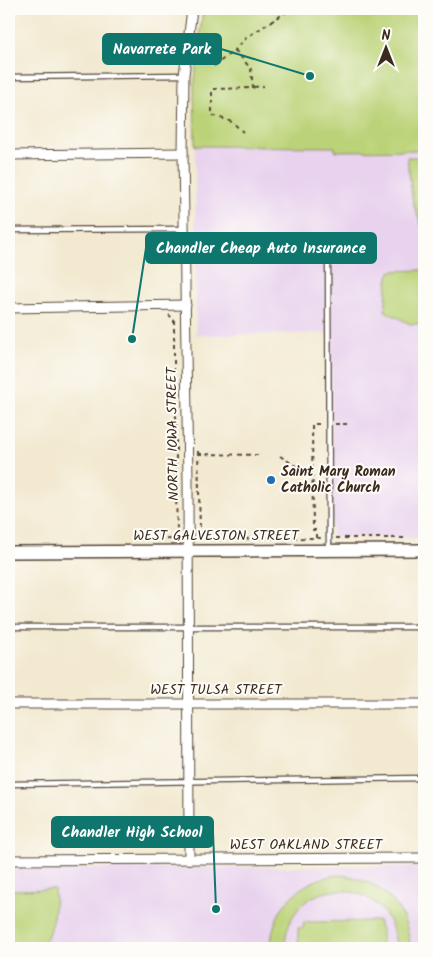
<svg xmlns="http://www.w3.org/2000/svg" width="433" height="957" font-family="Kalam,sans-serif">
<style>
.built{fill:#e8d2ee}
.green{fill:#bbd378;stroke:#7b7e4b}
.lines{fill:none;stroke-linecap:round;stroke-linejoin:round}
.service-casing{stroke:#564739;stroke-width:7}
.minor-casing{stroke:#564739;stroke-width:11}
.tertiary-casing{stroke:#564739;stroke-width:14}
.path{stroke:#564739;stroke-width:2;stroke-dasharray:4 4;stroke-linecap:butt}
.service{stroke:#fff;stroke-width:4.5}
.minor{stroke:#fff;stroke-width:9}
.tertiary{stroke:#fff;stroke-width:11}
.poi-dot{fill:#1f6fb2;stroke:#fdfcf7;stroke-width:2}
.labels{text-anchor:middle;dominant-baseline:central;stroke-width:4;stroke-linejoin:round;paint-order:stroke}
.street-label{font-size:14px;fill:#3b2a1e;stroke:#fdfcf7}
.poi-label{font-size:14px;font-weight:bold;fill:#3b2a1e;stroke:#fdfcf7;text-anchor:start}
.leader{fill:none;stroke:#0f766e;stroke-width:2}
.callout-dot{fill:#0f766e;stroke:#fdfcf7;stroke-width:2}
.callout{fill:#0f766e;stroke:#0f766e;stroke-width:2}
.callout-label{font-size:15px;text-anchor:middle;font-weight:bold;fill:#fff}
</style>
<rect width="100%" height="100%" fill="#fdfcf7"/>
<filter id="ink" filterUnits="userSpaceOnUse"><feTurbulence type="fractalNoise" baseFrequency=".02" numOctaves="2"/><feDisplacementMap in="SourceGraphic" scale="10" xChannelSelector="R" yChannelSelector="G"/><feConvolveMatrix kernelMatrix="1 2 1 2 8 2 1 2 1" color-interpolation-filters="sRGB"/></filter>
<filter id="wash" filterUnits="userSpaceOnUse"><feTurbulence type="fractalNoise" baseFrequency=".0096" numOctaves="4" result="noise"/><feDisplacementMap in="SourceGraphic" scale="20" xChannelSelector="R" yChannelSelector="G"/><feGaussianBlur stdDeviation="1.12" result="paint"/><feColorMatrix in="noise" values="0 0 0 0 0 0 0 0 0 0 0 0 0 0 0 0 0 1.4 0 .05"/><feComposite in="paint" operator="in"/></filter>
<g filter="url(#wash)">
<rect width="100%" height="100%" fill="#f2e9d0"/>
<g class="built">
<path d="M195 146 335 147 336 151 424 150V538L332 537 331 333 196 335Z"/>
<path d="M424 866V948H9V869Z"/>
</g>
<g class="green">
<path d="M212 9H424V150L335 151V147L195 146 194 87 202 16 207 11Z"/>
<path d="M407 157H424V232L413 203Z"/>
<path d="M424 270V324H410L385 311 388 276 391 271Z"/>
<path d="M340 875C380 878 409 908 410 948H396C392 871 285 872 285 948H271C271 908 300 878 340 875Z"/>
<path d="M54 889C56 911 52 929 42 948H9V890Z"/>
<path d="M379 921V927L382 928V948H298V928H303L304 922Z"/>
<path d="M126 944H203V948H109Z"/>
</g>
</g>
<g filter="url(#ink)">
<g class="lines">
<defs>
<g id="service">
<path d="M9 77 184 75"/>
<path d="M9 230 184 229"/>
<path d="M328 253 329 550"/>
<path d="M9 627H424"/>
<path d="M9 784 424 778"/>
</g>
<g id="minor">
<path d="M9 155 183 153"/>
<path d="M9 308 186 305"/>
<path d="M9 704H424"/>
<path d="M189 859 188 481 183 153 184 75 192 9"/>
<path d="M9 860 424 858"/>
</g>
<path id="tertiary" d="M9 552 424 550"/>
</defs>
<use href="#service" class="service-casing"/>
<use href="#minor" class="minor-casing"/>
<use href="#tertiary" class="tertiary-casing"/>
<g class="path">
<path d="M235 50 251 69 253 88 212 89V115L232 122 243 132"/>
<path d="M214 66 235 50 247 37 285 13 288 9"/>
<path d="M254 87 264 86"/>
<path d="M335 424H348"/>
<path d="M198 451 200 530 203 536 212 539 322 538"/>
<path d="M198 454 262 455"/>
<path d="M280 456 304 471 313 473"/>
<path d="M316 538V530H313L312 424H321"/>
<path d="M336 538H407"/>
<path d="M143 540 171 539 174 537 177 531 176 493 174 491 176 476 174 472 176 467V409L174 407V320L169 315"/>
</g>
<use href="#service" class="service"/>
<use href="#minor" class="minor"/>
<use href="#tertiary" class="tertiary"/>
</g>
</g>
<circle class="poi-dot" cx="271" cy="480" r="5"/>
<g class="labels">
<g class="street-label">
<text transform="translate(173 434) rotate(-91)">NORTH IOWA STREET</text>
<text x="216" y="536">WEST GALVESTON STREET</text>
<text x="216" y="690">WEST TULSA STREET</text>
<text x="306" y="845">WEST OAKLAND STREET</text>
</g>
<g class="poi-label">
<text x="281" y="472">Saint Mary Roman<tspan x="281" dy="16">Catholic Church</tspan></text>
</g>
</g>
<path class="leader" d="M310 76L221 49M132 339L146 248M216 909L213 832"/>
<g class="callout-dot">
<circle cx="310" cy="76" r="5"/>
<circle cx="132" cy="339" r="5"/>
<circle cx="216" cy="909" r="5"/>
</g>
<g class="callout">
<rect x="103" y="34" width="118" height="30" rx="5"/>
<rect x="146" y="233" width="230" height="30" rx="5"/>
<rect x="52" y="817" width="161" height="30" rx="5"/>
</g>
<g class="callout-label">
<text x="162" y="54">Navarrete Park</text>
<text x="261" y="253">Chandler Cheap Auto Insurance</text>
<text x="132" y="837">Chandler High School</text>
</g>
<rect width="433" height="957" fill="none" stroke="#fdfcf7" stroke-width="30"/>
<g transform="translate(386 48)" stroke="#fdfcf7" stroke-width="4" paint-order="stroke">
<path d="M0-4L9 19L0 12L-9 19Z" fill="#3b2a1e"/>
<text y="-8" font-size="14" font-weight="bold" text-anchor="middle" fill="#3b2a1e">N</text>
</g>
</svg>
